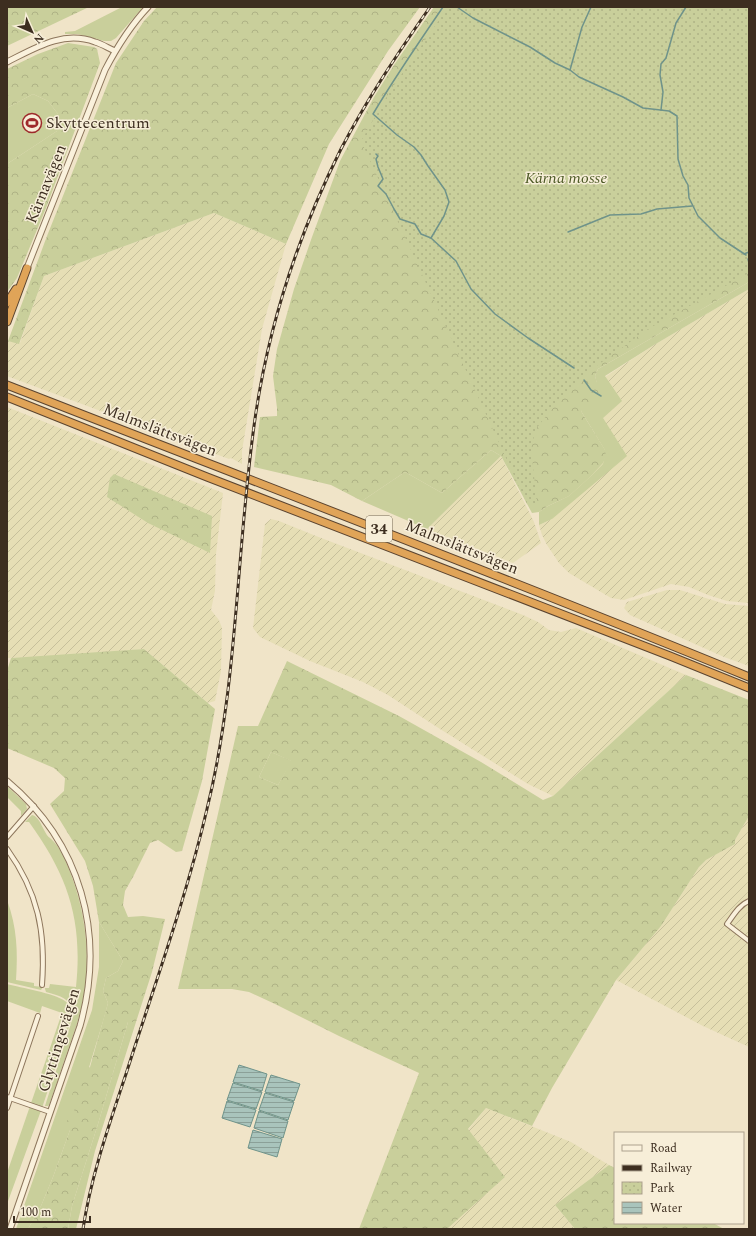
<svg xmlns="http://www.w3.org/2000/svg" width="756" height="1236" font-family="Spectral,serif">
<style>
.farmland{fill:url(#farmland-furrows)}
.green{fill:#c9cf9b}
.forest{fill:url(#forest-crowns);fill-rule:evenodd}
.park{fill:url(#park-dots)}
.water{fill:url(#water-rules);stroke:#6f938a}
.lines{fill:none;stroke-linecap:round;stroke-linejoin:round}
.stream{stroke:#6f938a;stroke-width:1.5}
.minor-casing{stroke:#8d765c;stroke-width:6}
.tertiary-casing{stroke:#8d765c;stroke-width:7}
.motorway-casing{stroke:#5b4430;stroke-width:9}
.minor{stroke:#faf1dc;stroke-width:4}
.tertiary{stroke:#faf1dc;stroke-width:5}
.motorway{stroke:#e0a458;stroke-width:7}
.rail-casing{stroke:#3d2e20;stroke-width:3}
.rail{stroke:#f7eed8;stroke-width:1.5;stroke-dasharray:4.5;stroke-linecap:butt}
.labels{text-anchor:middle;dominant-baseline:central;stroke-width:3;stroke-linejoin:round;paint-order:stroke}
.shield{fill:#f7eed8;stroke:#756857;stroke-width:1}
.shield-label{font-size:15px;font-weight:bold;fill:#3d2e20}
.poi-label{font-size:16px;fill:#3d2e20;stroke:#f7eed8;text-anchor:start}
.park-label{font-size:16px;font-style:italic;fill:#4d5a26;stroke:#f7eed8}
.street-label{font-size:16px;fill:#3d2e20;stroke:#f7eed8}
</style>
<defs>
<pattern id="farmland-furrows" width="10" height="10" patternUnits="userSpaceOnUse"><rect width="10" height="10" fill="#e6deb5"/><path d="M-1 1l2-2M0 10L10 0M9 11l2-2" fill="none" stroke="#c6bf9b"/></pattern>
<pattern id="forest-crowns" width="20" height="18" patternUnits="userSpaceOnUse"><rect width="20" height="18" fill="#c9cf9b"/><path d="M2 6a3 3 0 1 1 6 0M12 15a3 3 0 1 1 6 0" fill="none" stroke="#aeb285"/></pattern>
<pattern id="park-dots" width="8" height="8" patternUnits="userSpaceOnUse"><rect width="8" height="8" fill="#c9cf9b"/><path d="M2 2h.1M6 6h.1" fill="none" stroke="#aeb285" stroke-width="1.8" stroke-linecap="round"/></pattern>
<pattern id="water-rules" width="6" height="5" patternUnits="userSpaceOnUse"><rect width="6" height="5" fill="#a9c4bc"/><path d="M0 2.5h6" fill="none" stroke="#8ba098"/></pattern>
</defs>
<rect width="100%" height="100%" fill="#f0e4c8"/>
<g class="farmland">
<path d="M214 213 286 244 262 329 242 451V464L231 458 229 459 7 376 8 341 20 343 44 276Z"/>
<path d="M749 289V603L727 601 708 595 689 587 671 584 624 600 611 598 569 573 559 563 547 545 542 535 539 525 552 519 603 418 605 377 654 345Z"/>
<path d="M7 407 223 493 216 554 215 591 211 610 219 620 222 628 221 671 215 701 208 703 144 649 48 657 7 658Z"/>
<path d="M501 456 534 522 541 543 513 563 427 529Z"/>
<path d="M271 519 279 521 316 536 523 615 538 622 549 630 561 632 576 628 686 675 553 796 528 784 440 729 388 695 363 682 310 661 260 637 253 628 265 524Z"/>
<path d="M667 590H680L725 604 749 606V666L724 657 630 615 624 608 627 602Z"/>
<path d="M749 816V1047L703 1026 616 980 661 926 699 867 706 860 735 844V840Z"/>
<path d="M486 1108 571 1142 609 1165 555 1205 575 1229H447L505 1177 468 1130Z"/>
</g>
<g class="green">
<path d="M122 7H143L116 38 111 41H104L78 34H65V32L75 31Z"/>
<path d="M33 94 48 101 58 114 57 131 7 164V108Z"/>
<path d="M749 282V289L654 345 605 376 622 401 603 418 627 456 552 519 539 525V512L548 506 569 496 590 477 603 464 605 456V450L581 411 597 384 595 376 598 369Z"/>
<path d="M491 450 501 456 427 529 362 501 405 472 442 493Z"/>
<path d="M271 752 292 761 278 785 259 777Z"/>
<path d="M7 786 26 804 27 809 21 816V811L7 797Z"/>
<path d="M32 815C41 817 43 833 50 838 61 847 67 864 72 877 86 916 91 959 83 1000 80 1016 74 1032 69 1047 62 1066 56 1086 49 1105L48 1106H45L74 1014C70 998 61 996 46 992L45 989V988H49L50 984 76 987C83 920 68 876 29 822H25Z"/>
<path d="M7 900C17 927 18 952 16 980L34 983V986L43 987 41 990 7 982Z"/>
<path d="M99 922 123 961 118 971 106 978 103 991 108 1003 104 1018 70 1130 53 1177 41 1206 28 1229H16L92 1010 99 967Z"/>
<path d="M7 984C21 988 54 993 65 1001 70 1005 72 1011 72 1018L43 1105 7 1204V1173L62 1013 42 1006 40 1013 7 1001Z"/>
<path d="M128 1022H136L95 1151 76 1229H68L72 1206 98 1124Z"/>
</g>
<g class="forest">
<path d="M7 7H89L7 46Z"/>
<path d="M157 7H420L388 51 329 144 286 244 214 213 44 276 19 344 8 341 47 236 116 63 144 21Z"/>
<path d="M434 7H749V282L598 369 595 376 602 399 581 411 605 450 606 456 603 463 590 477 569 496 548 506 539 512 532 513 501 456 491 450 442 493 405 472 362 501 331 485 254 467 260 417 277 416V408L273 376 277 349 294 289 312 237 340 161 374 97 394 65Z"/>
<path d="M68 43 94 47 97 49 100 63 46 208 17 278 7 292V164L57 131 58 114 48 101 33 94 7 108V69L38 54Z"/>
<path d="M114 474 212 516 210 553 148 523 107 497 110 478Z"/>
<path d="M144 649 215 709 202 781 182 851 176 852 158 840 150 843 133 877 125 891 123 905 128 917 143 916 165 919 152 972 136 1022H128L98 1124 72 1206 68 1229H28L41 1206 53 1177 70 1130 66 1122 75 1112 70 1100 81 1072 90 1067 108 1003 103 991 106 978 118 971 123 961 99 922 93 886 85 861 50 804 64 791 65 778 54 768 7 748V671L11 658Z"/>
<path d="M287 661 399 716 481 762 543 800 553 796 686 675 749 700V816L735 840V844L706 860 699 867 661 926 616 980 552 1088 532 1126 486 1108 468 1129 505 1177 447 1229H359L419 1073 339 1036 275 1004 249 992 232 989H178L238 726H258ZM271 752 291 761 278 785 259 777Z"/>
<path d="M609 1165 615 1168V1223H713L724 1229H575L555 1205Z"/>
</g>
<path class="park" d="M448 7H749V273L648 329 595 367 550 411 536 429 531 448 537 504H527L361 141 390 91Z"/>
<g class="water">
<path d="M239 1065 267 1074 262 1091 233 1082Z"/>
<path d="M271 1075 300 1084 294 1101 265 1092Z"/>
<path d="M233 1083 262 1092 256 1109 227 1100Z"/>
<path d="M265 1093 294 1102 288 1120 259 1110Z"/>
<path d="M227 1101 256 1110 250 1127 222 1118Z"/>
<path d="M259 1111 288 1121 283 1138 254 1128Z"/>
<path d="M253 1130 282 1139 277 1157 248 1148Z"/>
</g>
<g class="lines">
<g class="stream">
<path d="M457 7 473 18 530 47 555 63 570 70"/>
<path d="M591 7 582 27 570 70 579 77 623 97 643 108 669 111 677 116 678 159 683 176 688 185 689 198 698 216 720 238 746 255"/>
<path d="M661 110 663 92 660 75 661 64 666 58 676 23 686 7"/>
<path d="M376 154 378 156 376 159 378 167 383 179 378 186 386 194 394 209 400 219 415 224 421 234 431 238 456 261 471 289 495 314 528 338 574 368"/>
<path d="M568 232 610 215 641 214 657 209 692 206"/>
<path d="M431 238 444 216 449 202 445 190 428 166 421 155 414 147 397 135 373 114C395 77 419 42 443 7"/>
<path d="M744 254 749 252"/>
<path d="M748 259 749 263"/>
<path d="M584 380 591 390 601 396"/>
</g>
<defs>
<g id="minor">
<path d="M7 837 34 806"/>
<path d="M7 849C38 892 46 932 42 985"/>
<path d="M749 901C739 905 733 916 727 924L749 941"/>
<path d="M7 1097 50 1112"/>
<path d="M7 1108 38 1016"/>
</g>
<g id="tertiary">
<path d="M7 62C35 48 63 30 95 42 102 44 108 48 115 51"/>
<path d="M27 268 105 70C117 47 130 26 148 7"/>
<path d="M7 781C81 843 106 934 80 1026L10 1229"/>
</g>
<g id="motorway">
<path d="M7 303 16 289"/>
<path d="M7 322 27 268"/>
<path d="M7 385C255 482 503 576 749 677"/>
<path d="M7 397 207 477 670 656 749 688"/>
</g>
</defs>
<use href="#minor" class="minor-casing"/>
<use href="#tertiary" class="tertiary-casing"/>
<use href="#motorway" class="motorway-casing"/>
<use href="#minor" class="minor"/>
<use href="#tertiary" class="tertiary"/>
<use href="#motorway" class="motorway"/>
<defs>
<path id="rail" d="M83 1229C91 1176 109 1125 126 1074 154 986 186 899 207 809 239 679 236 544 256 412 270 321 300 231 341 149 367 99 398 53 430 7"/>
</defs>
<use href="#rail" class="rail-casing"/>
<use href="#rail" class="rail"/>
</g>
<defs>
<symbol id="stadium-ring" viewBox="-11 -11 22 22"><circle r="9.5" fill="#f7eed8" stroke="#9e2a2b" stroke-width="1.5"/><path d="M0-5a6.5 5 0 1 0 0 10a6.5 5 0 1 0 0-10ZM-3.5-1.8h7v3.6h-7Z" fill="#9e2a2b"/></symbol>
</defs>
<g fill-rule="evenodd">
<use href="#stadium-ring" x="21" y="112" width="22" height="22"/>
</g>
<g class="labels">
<rect class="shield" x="366" y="516" width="26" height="26" rx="3"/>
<g class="shield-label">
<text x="379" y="529">34</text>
</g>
<g class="poi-label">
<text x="46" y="123">Skyttecentrum</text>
</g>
<g class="park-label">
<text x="566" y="178">Kärna mosse</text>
</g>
<g class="street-label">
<text transform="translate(46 184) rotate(-68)">Kärnavägen</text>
<text transform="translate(160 430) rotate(21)">Malmslättsvägen</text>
<text transform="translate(462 547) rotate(22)">Malmslättsvägen</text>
<text transform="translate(59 1040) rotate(-73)">Glyttingevägen</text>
</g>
</g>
<rect width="756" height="1236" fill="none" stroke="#3d2e20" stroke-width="16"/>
<rect x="614" y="1132" width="130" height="92" fill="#f7eed8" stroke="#ada18e"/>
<rect x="622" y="1145" width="20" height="6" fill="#faf1dc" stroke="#ada18e"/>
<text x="650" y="1152" font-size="12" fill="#3d2e20">Road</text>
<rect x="622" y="1165" width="20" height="6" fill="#3d2e20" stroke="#ada18e"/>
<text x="650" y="1172" font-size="12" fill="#3d2e20">Railway</text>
<rect x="622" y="1182" width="20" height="12" fill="url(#park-dots)" stroke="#ada18e"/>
<text x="650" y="1192" font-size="12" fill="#3d2e20">Park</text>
<rect x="622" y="1202" width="20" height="12" fill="url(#water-rules)" stroke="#ada18e"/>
<text x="650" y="1212" font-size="12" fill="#3d2e20">Water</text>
<g transform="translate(32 32) rotate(135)" stroke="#f7eed8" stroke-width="3" paint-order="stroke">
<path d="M0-3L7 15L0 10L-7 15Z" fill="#3d2e20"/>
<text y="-6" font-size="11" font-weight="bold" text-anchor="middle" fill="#3d2e20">N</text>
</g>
<path d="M14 1216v6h76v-6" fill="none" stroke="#3d2e20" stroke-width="2"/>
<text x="20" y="1216" font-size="12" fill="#3d2e20" stroke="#f7eed8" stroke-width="3" paint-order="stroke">100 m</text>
</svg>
